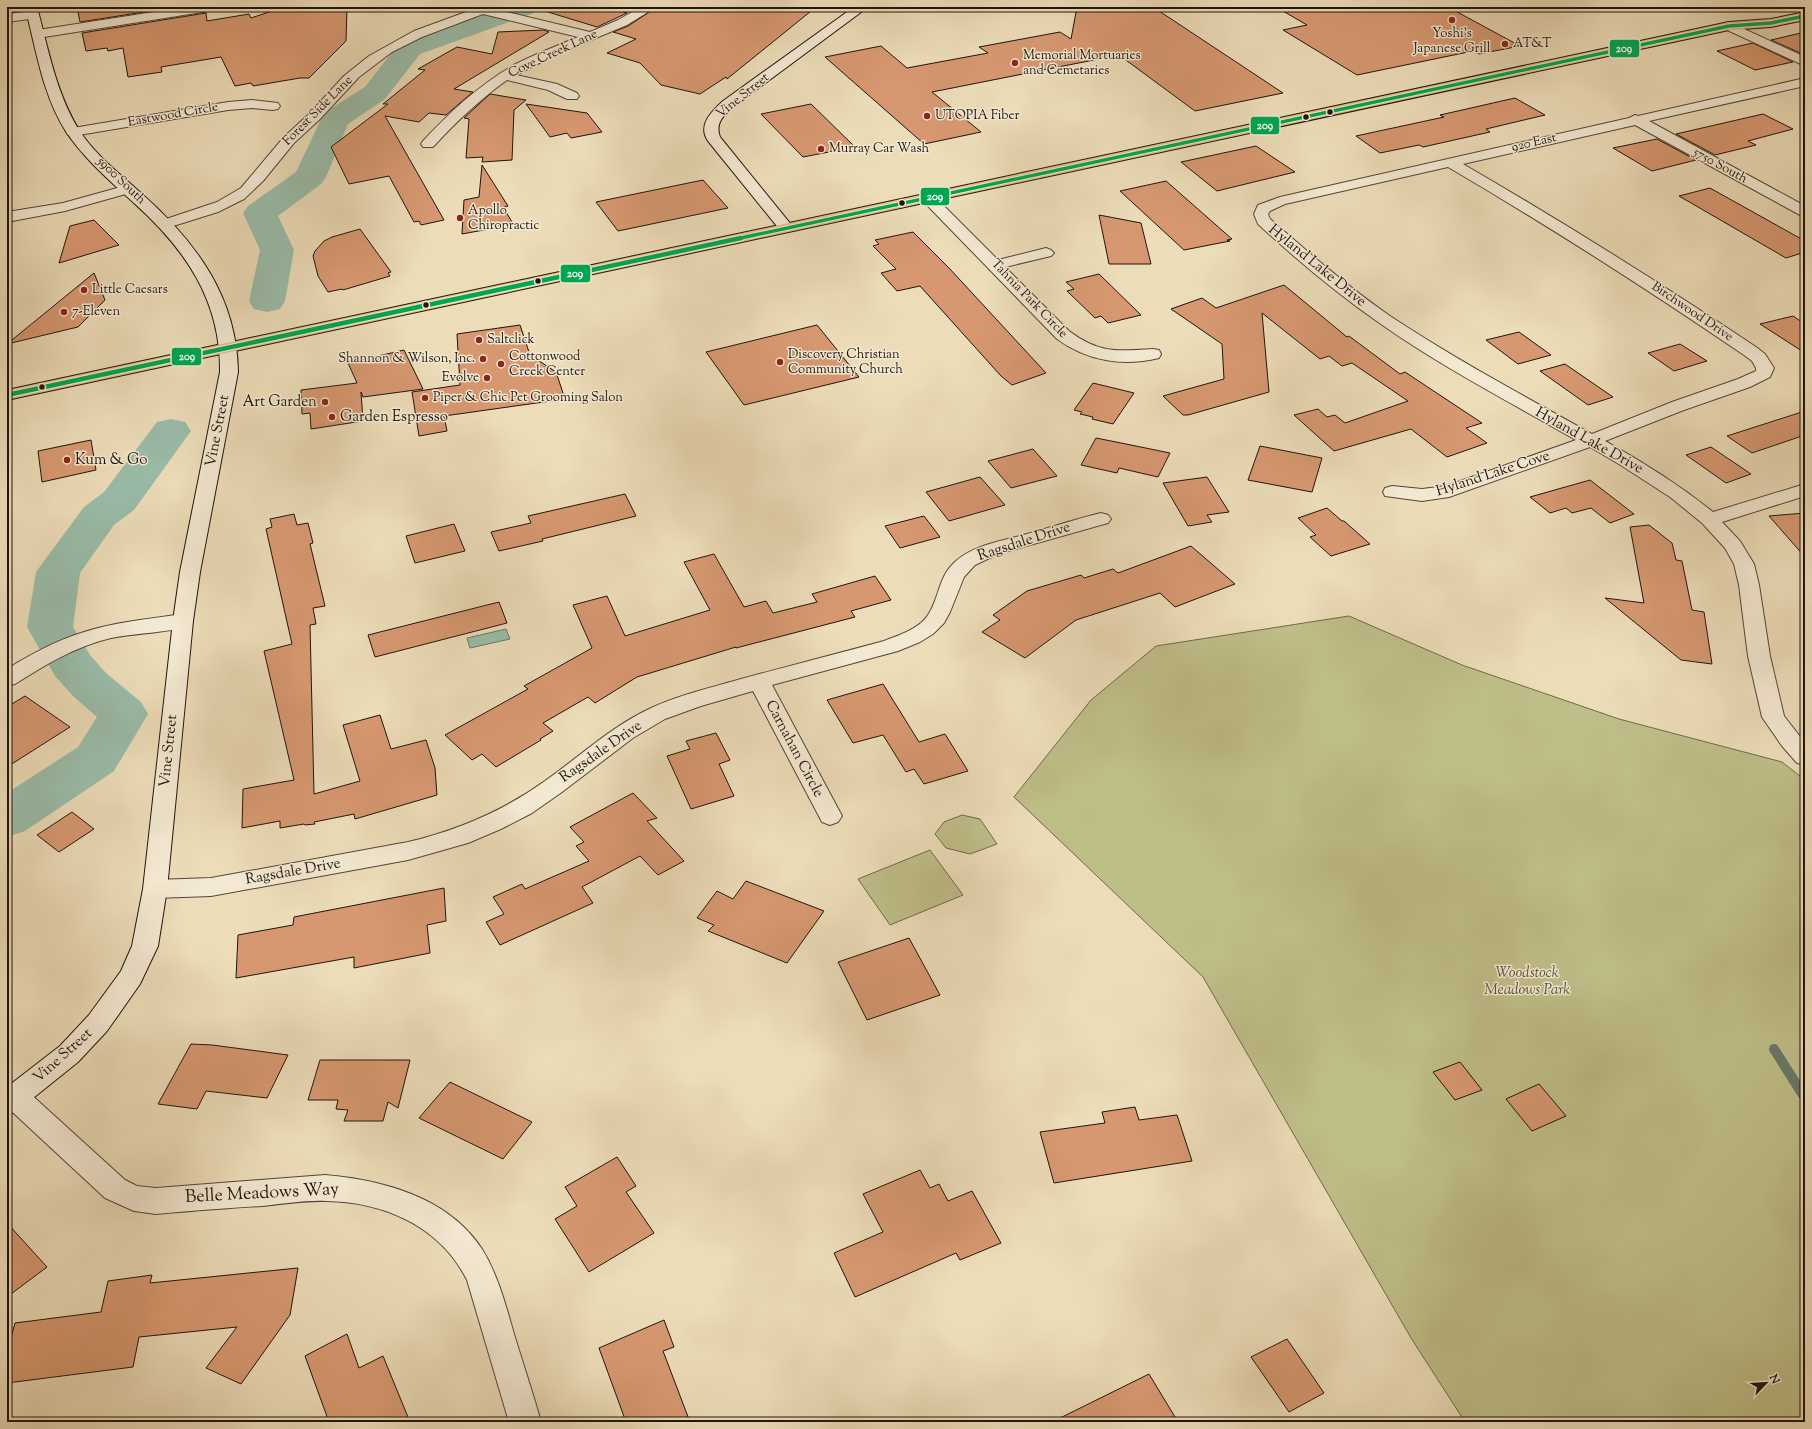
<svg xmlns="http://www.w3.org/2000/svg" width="1812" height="1429" font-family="'Sorts Mill Goudy',serif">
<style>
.green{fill:#bfbe89;stroke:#6f694c}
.water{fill:#9abca9;stroke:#69796b}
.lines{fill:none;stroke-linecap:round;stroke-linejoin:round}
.stream{stroke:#69796b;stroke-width:10}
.river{fill:#9abca9;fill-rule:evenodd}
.building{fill:#d79871;stroke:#1f140e}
.street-casing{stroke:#524638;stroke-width:2}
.secondary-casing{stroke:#1f140e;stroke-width:2}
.primary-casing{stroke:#1f140e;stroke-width:2}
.street{fill:#f3e8d1;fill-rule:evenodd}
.secondary{fill:#f3e8d1;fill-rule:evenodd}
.primary{fill:#e6be7c;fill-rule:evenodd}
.bus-1-far1-casing{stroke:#f3e8d1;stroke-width:5.5}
.bus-1-casing{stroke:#f3e8d1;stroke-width:7}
.bus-1-far1{stroke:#00a651;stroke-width:3.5}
.bus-1{stroke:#00a651;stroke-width:4.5}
.poi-dot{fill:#8f2418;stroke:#f3e8d1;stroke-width:1.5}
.bus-dot{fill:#1f140e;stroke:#f3e8d1;stroke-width:1.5}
.labels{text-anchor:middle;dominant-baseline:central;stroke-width:3;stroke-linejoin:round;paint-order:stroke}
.far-poi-label{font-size:13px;fill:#1f140e;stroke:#f3e8d1;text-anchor:start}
.far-street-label{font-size:13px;fill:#1f140e;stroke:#f3e8d1}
.street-label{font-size:15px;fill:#1f140e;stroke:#f3e8d1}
.poi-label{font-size:15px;fill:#1f140e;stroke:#f3e8d1;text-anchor:start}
.park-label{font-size:15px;font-style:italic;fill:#575039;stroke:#f3e8d1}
.near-street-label{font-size:18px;fill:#1f140e;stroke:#f3e8d1}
.line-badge{stroke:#f3e8d1;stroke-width:1.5}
.badge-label{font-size:11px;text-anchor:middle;font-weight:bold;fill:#fff}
</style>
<rect width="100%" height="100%" fill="#ecdcb8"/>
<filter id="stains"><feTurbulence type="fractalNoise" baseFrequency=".005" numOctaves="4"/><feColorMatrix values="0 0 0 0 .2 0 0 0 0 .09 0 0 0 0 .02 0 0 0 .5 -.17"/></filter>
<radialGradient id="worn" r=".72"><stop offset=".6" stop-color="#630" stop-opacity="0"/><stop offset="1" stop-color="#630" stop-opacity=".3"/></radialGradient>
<g class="green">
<path d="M1349 616 1462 665 1619 719 1782 762 1805 780V1420L1802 1422H1465L1411 1338 1203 977 1014 797 1091 700 1156 646Z"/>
<path d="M962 815 980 819 997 844 970 854 946 848 935 834 944 822Z"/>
<path d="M930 850 963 895 890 925 858 879Z"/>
</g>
<path class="water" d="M506 629 510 639 470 648 467 638Z"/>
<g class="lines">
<path class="stream" d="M1774 1049 1805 1098"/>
<g class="river">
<path d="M498 7H537L534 13 420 54 385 99 348 124 326 177 321 184 278 216 294 250 285 301 280 309 267 312 254 309 249 301 260 250 243 213 248 206 296 172 324 113 365 87 400 42Z"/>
<path d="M171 419 185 422 191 431 134 510 114 525 80 573 73 627 90 655 107 674 141 702 148 714 114 771 25 831 7 837V793L78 747 97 717 73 696 55 676 27 627 36 572 84 507 104 492 157 422Z"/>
</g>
</g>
<g class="building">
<path d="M77 7H176L80 22Z"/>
<path d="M284 7H347L346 41 309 78H300L253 86 251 83 235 86 221 57 161 67 162 72 128 77 123 48 108 51 107 48 86 51 82 33 206 13 207 21 249 14 251 18Z"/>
<path d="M549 7H606L627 13 597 27 548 12Z"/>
<path d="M657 7H816L727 79 726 77 700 94 661 85 640 63 607 53 636 39 613 32 628 26Z"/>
<path d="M1077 7H1153L1283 93 1195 111 1119 55 932 92 981 132 924 144 825 57 881 46 907 68 988 53 979 47 1060 32 1071 39Z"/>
<path d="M1276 7H1448L1520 46 1479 54 1473 51 1357 75 1283 30 1307 25Z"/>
<path d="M544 30 549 32 454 89 473 92 446 115 429 113 419 122 385 116 444 220 421 225 419 221 414 222 389 176 349 184 331 147 388 104H383L425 70 418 69 457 47 492 54 498 32Z"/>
<path d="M1805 32V55L1771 40Z"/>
<path d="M1753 43 1793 62 1755 70 1717 51Z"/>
<path d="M490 94 526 100 514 110 512 160 482 162 483 157 466 158 469 119 464 118Z"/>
<path d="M1515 98 1545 115 1486 129 1490 132 1423 147 1419 145 1380 153 1356 136 1444 117 1440 115Z"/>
<path d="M526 104 587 113 602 132 571 138 567 133 550 137Z"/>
<path d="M811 104 855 147 803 157 761 114Z"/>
<path d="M1763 114 1793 129 1748 141 1756 145 1715 155 1676 134Z"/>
<path d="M1657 139 1696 160 1652 171 1613 148Z"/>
<path d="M1256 146 1295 172 1217 191 1181 162Z"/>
<path d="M482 165 508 206 503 207 512 222 499 225 500 227 462 234 464 200 479 197Z"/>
<path d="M703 180 728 208 618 231 596 202Z"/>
<path d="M1166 181 1232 239 1227 240 1230 241 1184 250 1120 191Z"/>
<path d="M1710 188 1805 241V252L1786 258 1679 196Z"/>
<path d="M1099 215 1141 223 1151 264H1109Z"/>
<path d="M94 220 119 245 59 263 70 226Z"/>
<path d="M360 229 391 272 388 273 390 276 343 290 342 289 328 292 318 276 313 256 315 251 324 241 332 237Z"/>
<path d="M913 232 949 268 1046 373 1012 385 1001 376 920 286 897 291 881 273 896 269 873 246 879 244 875 240Z"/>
<path d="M94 273 105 300 78 327 7 344Z"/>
<path d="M1099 274 1141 315 1108 323 1101 316 1095 318 1067 291 1074 289 1066 282Z"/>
<path d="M1284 285 1347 337 1349 336 1400 374 1405 372 1482 423 1466 428 1487 443 1447 457 1411 429 1334 451 1294 415 1318 409 1327 417 1335 415 1345 423 1408 401 1352 363 1342 366 1329 356 1320 359 1262 313 1269 392 1188 415H1183L1163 396 1224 379 1222 344 1171 309 1202 298 1216 308Z"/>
<path d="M1793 316 1805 324V353L1760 324Z"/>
<path d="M520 325 530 355 556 372 565 399 444 416 447 431 419 436 412 392 460 385 457 334Z"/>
<path d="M817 325 859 377 744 405 706 352Z"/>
<path d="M1519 332 1551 355 1518 364 1486 340Z"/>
<path d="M1680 344 1707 361 1674 371 1648 353Z"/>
<path d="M404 350 423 389 363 397 361 392 363 421 311 429 310 413 302 414 301 390 357 383 348 363Z"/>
<path d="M1565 364 1613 397 1588 405 1540 371Z"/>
<path d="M1093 383 1134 393 1113 424 1092 419 1093 417 1080 414 1082 412 1074 410Z"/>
<path d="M1805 411V435L1752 453 1727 436Z"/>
<path d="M1096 438 1126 444 1170 453 1158 477 1119 468 1117 473 1081 465Z"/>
<path d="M91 440 96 470 42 482 38 451Z"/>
<path d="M1260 446 1322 458 1312 492 1248 480Z"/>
<path d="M1711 447 1751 474 1726 483 1686 455Z"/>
<path d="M1033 449 1057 476 1011 488 988 461Z"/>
<path d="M980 477 1005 505 949 521 926 492Z"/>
<path d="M1207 477 1229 512 1207 515 1212 522 1188 526 1163 483Z"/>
<path d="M1590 480 1634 514 1610 523 1591 508 1572 513 1566 508 1550 513 1530 497Z"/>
<path d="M625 494 636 516 542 539 543 541 499 551 491 532 531 523 528 516Z"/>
<path d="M1327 508 1342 521H1344L1370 544 1331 556 1310 537 1316 535 1298 518Z"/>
<path d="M1805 513V557L1769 516Z"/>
<path d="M294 514 297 525 308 523 313 543 310 544 325 606 313 608 316 624 310 625 314 794 360 781 343 725 380 715 391 749 426 740 435 768 437 795 355 819 354 814 314 822 315 824 305 825 304 824 280 828V821L242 828 243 789 294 780 264 651 292 644 266 529 272 527 270 519Z"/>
<path d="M924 516 940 537 900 548 885 526Z"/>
<path d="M454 524 465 551 415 563 406 536Z"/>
<path d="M1649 525 1672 543 1676 560 1682 561 1692 610 1704 612 1712 664 1681 660 1605 598 1644 603 1630 527Z"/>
<path d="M1191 546 1235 584 1175 607 1160 593 1076 620 1025 658 982 632 1000 620 993 615 1027 591 1081 575 1084 578 1113 569 1118 573Z"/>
<path d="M714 554 744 607 766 601 773 613 817 602 812 594 875 576 891 600 851 611 855 617 736 648V647L637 677 595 703 588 697 543 723 553 731 540 739 541 740 496 767 482 754 472 760 445 735 528 689 524 686 592 648 573 605 607 596 625 636 710 610 684 562Z"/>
<path d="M499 602 507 623 375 657 368 635Z"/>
<path d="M883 684 919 742 945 734 968 771 924 784 914 769 906 772 883 735 853 743 827 700Z"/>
<path d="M25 696 70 727 7 767V707Z"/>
<path d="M716 733 730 760 719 764 734 796 691 809 667 756 690 749 686 741Z"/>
<path d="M633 793 657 818 647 821 684 861 658 875 640 856 582 887 593 903 500 945 486 922 504 914 493 897 522 884 525 889 589 861 576 846 584 842 570 827Z"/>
<path d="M72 812 94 829 59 852 37 835Z"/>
<path d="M746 881 824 911 787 963 708 931 714 925 697 918 717 891 733 899Z"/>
<path d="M444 888 446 921 427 925 430 953 354 968V957L236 978 238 935 293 925 294 917Z"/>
<path d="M909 938 940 995 867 1020 838 962Z"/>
<path d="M191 1044 212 1045 288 1055 267 1098 206 1091 197 1109 158 1104Z"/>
<path d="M320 1060H410L398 1108 388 1102 383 1121H344L348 1110 336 1109 338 1100H308Z"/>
<path d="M1460 1062 1482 1090 1455 1100 1433 1072Z"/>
<path d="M450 1082 532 1122 503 1159 419 1118Z"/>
<path d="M1539 1084 1566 1116 1532 1131 1506 1099Z"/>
<path d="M1135 1107 1139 1120 1177 1115 1192 1161 1054 1183 1040 1132 1105 1123 1102 1112Z"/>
<path d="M617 1157 636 1186 626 1192 654 1233 589 1272 555 1219 577 1206 565 1187Z"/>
<path d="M920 1170 930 1188 939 1184 948 1201 972 1191 1001 1243 960 1260 956 1253 855 1297 834 1253 883 1232 863 1194Z"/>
<path d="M7 1223 47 1267 7 1297Z"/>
<path d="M298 1268 290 1315 241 1384 206 1368 237 1327 139 1337 133 1367 7 1383V1352L15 1323 101 1312 108 1281 152 1275 150 1283Z"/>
<path d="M664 1320 674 1347 663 1351 690 1422H626L599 1348Z"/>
<path d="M347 1334 359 1368 383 1356 410 1422H329L305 1356Z"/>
<path d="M1287 1339 1324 1393 1289 1412 1251 1357Z"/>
<path d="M1149 1374 1178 1422H1052Z"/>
</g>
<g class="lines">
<defs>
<g id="street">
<path d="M186 7H215L213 10 209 11 38 38 34 37 32 34 34 31 38 30Z"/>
<path d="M473 7H486L590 32 618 20 641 7H656L627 25 553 56 516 75 557 84 577 93 579 96 577 99H567L548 90 507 80C479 100 456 122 433 147H423L421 144 423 141C450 112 479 85 514 65 535 54 557 46 578 37L483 14 422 37 392 52 359 77 319 120 294 143 263 181 244 199 218 212 170 227 165 229 160 227 157 224 160 221 217 202 241 188 284 137 309 114 344 76 369 56 414 31 474 9Z"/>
<path d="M33 11 37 12 39 15 37 18 7 22V14Z"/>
<path d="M1729 22 1805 57V66L1725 29 1723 26 1725 23Z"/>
<path d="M1805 78V86L1649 121 1805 206V216L1800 215 1635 125 1463 164C1563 222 1660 283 1756 347L1765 354 1774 368 1770 377 1750 387 1684 410 1605 441C1643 462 1679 485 1713 512L1805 484V496L1722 522 1740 541 1754 564 1759 585 1770 656 1784 716 1805 743V765L1797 763 1782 746 1762 717 1748 656 1739 585 1734 564 1725 548 1702 523 1670 497 1622 466 1590 447 1449 497 1422 501 1385 496 1383 492 1385 488 1392 486 1422 489 1446 486 1576 440C1510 402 1440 366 1378 322 1335 292 1296 259 1258 224L1254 214 1258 205 1280 197 1629 118 1635 115 1638 116ZM1448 167C1549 226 1647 289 1744 355L1752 361 1756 368V371L1738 379 1672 402 1592 434C1524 396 1455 359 1390 316 1348 287 1309 253 1270 219L1268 214 1270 211 1285 204Z"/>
<path d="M252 100 278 103 280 106 278 109 273 110 252 108 228 110 73 136 68 135 66 132 68 129 73 128 228 102Z"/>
<path d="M128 185 133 186 135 189 133 192 65 211 7 222V212L63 203Z"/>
<path d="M927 193 932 194 998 260 1046 248 1051 250 1054 253 1051 256 1005 267 1069 331C1100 354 1117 351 1153 349L1159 350 1161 354 1159 358C1123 367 1087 361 1057 339L922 200 920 197 922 194Z"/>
<path d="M1101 513 1108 515 1111 519 1108 523 998 554 975 565 964 577 950 612 944 623 933 634 920 642 898 651 772 685 842 816 838 822 830 825 822 822 753 691 701 706 665 719 633 738 562 792 532 813 501 829 468 843 408 860 211 896 155 898 146 896 143 889 146 882 155 880 211 878 408 842C458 830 503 811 545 781 579 757 611 727 649 709 678 695 710 688 741 679 789 666 836 654 884 641 899 635 919 629 928 615 940 597 938 576 956 561 975 544 1004 541 1027 534 1052 527 1076 519 1101 513Z"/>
<path d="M183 614 190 616 193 621 190 626C165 633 137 633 111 638 76 646 45 665 15 684L7 686V669C30 655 55 641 81 633 114 622 149 619 183 614Z"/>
<path d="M15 1085 25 1089 125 1180 137 1186 156 1188 325 1175C383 1180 448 1197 482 1249 498 1275 506 1306 514 1334 523 1364 533 1393 541 1422H509L467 1280C440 1226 384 1202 326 1201 305 1200 283 1204 262 1206 227 1208 191 1211 156 1214L134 1211 105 1198 7 1107V1088Z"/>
</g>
<g id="secondary">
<path d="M25 7H37C48 48 56 93 79 130 94 154 121 175 142 194 196 242 237 297 238 372L200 572 193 621 167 889 158 946 140 984 107 1031 78 1062 17 1111 7 1115V1087L60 1046 89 1015 121 971 132 946 143 889 173 621 180 572 220 372C221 300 185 249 134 203 110 181 83 158 65 130 42 93 36 48 25 7Z"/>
<path d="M854 7H868L733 107C723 116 715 123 720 137L793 227 790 230 785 232 780 230 708 141C697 125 712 111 723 101Z"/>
</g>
<path id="primary" d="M1805 12V20L1771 27 1729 30 7 400V390L1729 22 1771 19Z"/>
</defs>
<use href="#street" class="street-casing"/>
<use href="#secondary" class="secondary-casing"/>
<use href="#primary" class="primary-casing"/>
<use href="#street" class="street"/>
<use href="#secondary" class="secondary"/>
<use href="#primary" class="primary"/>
<defs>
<path id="bus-1-far1" d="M736 239 1729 26 1771 23 1805 16"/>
<path id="bus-1" d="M7 395 741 238"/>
</defs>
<use href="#bus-1-far1" class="bus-1-far1-casing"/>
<use href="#bus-1" class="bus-1-casing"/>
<use href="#bus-1-far1" class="bus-1-far1"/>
<use href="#bus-1" class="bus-1"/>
</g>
<g class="poi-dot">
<circle cx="1452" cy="20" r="4"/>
<circle cx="1505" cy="44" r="4"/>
<circle cx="1015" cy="63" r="4"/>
<circle cx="927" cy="116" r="4"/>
<circle cx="821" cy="149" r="4"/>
<circle cx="460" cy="218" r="4"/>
<circle cx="84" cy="290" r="4"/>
<circle cx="64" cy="312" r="4"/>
<circle cx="479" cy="340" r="4"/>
<circle cx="483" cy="359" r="4"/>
<circle cx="780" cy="362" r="4"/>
<circle cx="501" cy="364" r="4"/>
<circle cx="487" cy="378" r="4"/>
<circle cx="425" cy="398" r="4"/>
<circle cx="325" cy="402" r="4"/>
<circle cx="332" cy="417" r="4"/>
<circle cx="67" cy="460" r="4"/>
</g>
<g class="bus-dot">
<circle cx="1330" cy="112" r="3.5"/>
<circle cx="1306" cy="117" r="3.5"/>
<circle cx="902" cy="203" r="3.5"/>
<circle cx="538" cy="281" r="3.5"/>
<circle cx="426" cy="305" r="3.5"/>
<circle cx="42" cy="387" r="3.5"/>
</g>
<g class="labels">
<g class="far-poi-label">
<text x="1452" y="34" text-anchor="middle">Yoshi's<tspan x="1452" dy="15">Japanese Grill</tspan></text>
<text x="1513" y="44">AT&amp;T</text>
<text x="1023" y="56">Memorial Mortuaries<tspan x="1023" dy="15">and Cemetaries</tspan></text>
<text x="935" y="116">UTOPIA Fiber</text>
<text x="829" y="149">Murray Car Wash</text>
<text x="468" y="211">Apollo<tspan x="468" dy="15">Chiropractic</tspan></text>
<text x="92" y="290">Little Caesars</text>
<text x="72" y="312">7-Eleven</text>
<text x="487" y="340">Saltclick</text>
<text x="788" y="355">Discovery Christian<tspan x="788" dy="15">Community Church</tspan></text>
<text x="509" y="357">Cottonwood<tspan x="509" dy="15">Creek Center</tspan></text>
<text x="475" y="359" text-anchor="end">Shannon &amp; Wilson, Inc.</text>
<text x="479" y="378" text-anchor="end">Evolve</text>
<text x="433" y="398">Piper &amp; Chic Pet Grooming Salon</text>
</g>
<g class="far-street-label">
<text transform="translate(553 54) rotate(-25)">Cove Creek Lane</text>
<text transform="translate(743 96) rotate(-39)">Vine Street</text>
<text transform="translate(318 111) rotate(-45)">Forest Side Lane</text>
<text transform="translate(173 115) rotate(-10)">Eastwood Circle</text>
<text transform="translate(1534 143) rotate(-13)">920 East</text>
<text transform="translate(1720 166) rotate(29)">5750 South</text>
<text transform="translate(121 181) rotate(44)">5900 South</text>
<text transform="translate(1029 299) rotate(46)">Tahnia Park Circle</text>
<text transform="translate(1692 312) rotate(34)">Birchwood Drive</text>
</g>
<g class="street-label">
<text transform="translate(1317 266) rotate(39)">Hyland Lake Drive</text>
<text transform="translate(218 431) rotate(-79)">Vine Street</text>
<text transform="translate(1589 441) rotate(29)">Hyland Lake Drive</text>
<text transform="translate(1493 474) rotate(-18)">Hyland Lake Cove</text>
<text transform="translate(1024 542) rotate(-18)">Ragsdale Drive</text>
<text transform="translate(794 749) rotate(62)">Carnahan Circle</text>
<text transform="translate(169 751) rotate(-84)">Vine Street</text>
<text transform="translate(601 752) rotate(-35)">Ragsdale Drive</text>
<text transform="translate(293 872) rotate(-10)">Ragsdale Drive</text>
<text transform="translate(63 1056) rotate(-42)">Vine Street</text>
</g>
<g class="poi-label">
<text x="317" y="402" text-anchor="end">Art Garden</text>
<text x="340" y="417">Garden Espresso</text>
<text x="75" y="460">Kum &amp; Go</text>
</g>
<g class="park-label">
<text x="1527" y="973">Woodstock<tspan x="1527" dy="17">Meadows Park</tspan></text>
</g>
<g class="near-street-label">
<text transform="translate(262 1194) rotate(-3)">Belle Meadows Way</text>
</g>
</g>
<g class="line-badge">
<rect x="1609" y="39" width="31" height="19" rx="4" fill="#00a651"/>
<rect x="1250" y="116" width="30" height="19" rx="4" fill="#00a651"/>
<rect x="920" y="187" width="30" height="19" rx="4" fill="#00a651"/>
<rect x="560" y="264" width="31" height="19" rx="4" fill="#00a651"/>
<rect x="171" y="347" width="31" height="19" rx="4" fill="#00a651"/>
</g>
<g class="badge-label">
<text x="1624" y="52">209</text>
<text x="1265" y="129">209</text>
<text x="935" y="200">209</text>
<text x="575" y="277">209</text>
<text x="187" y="360">209</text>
</g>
<rect width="1812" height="1429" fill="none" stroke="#ecdcb8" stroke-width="24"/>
<rect x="8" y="8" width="1796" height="1413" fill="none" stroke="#1f140e" stroke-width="2"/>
<rect x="12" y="12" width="1788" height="1405" fill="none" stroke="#1f140e"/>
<g transform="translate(1766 1383) rotate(65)" stroke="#f3e8d1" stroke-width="3" paint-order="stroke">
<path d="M0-3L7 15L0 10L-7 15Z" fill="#1f140e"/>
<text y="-6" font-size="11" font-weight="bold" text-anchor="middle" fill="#1f140e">N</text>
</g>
<rect width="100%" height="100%" filter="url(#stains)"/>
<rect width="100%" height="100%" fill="url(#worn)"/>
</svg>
